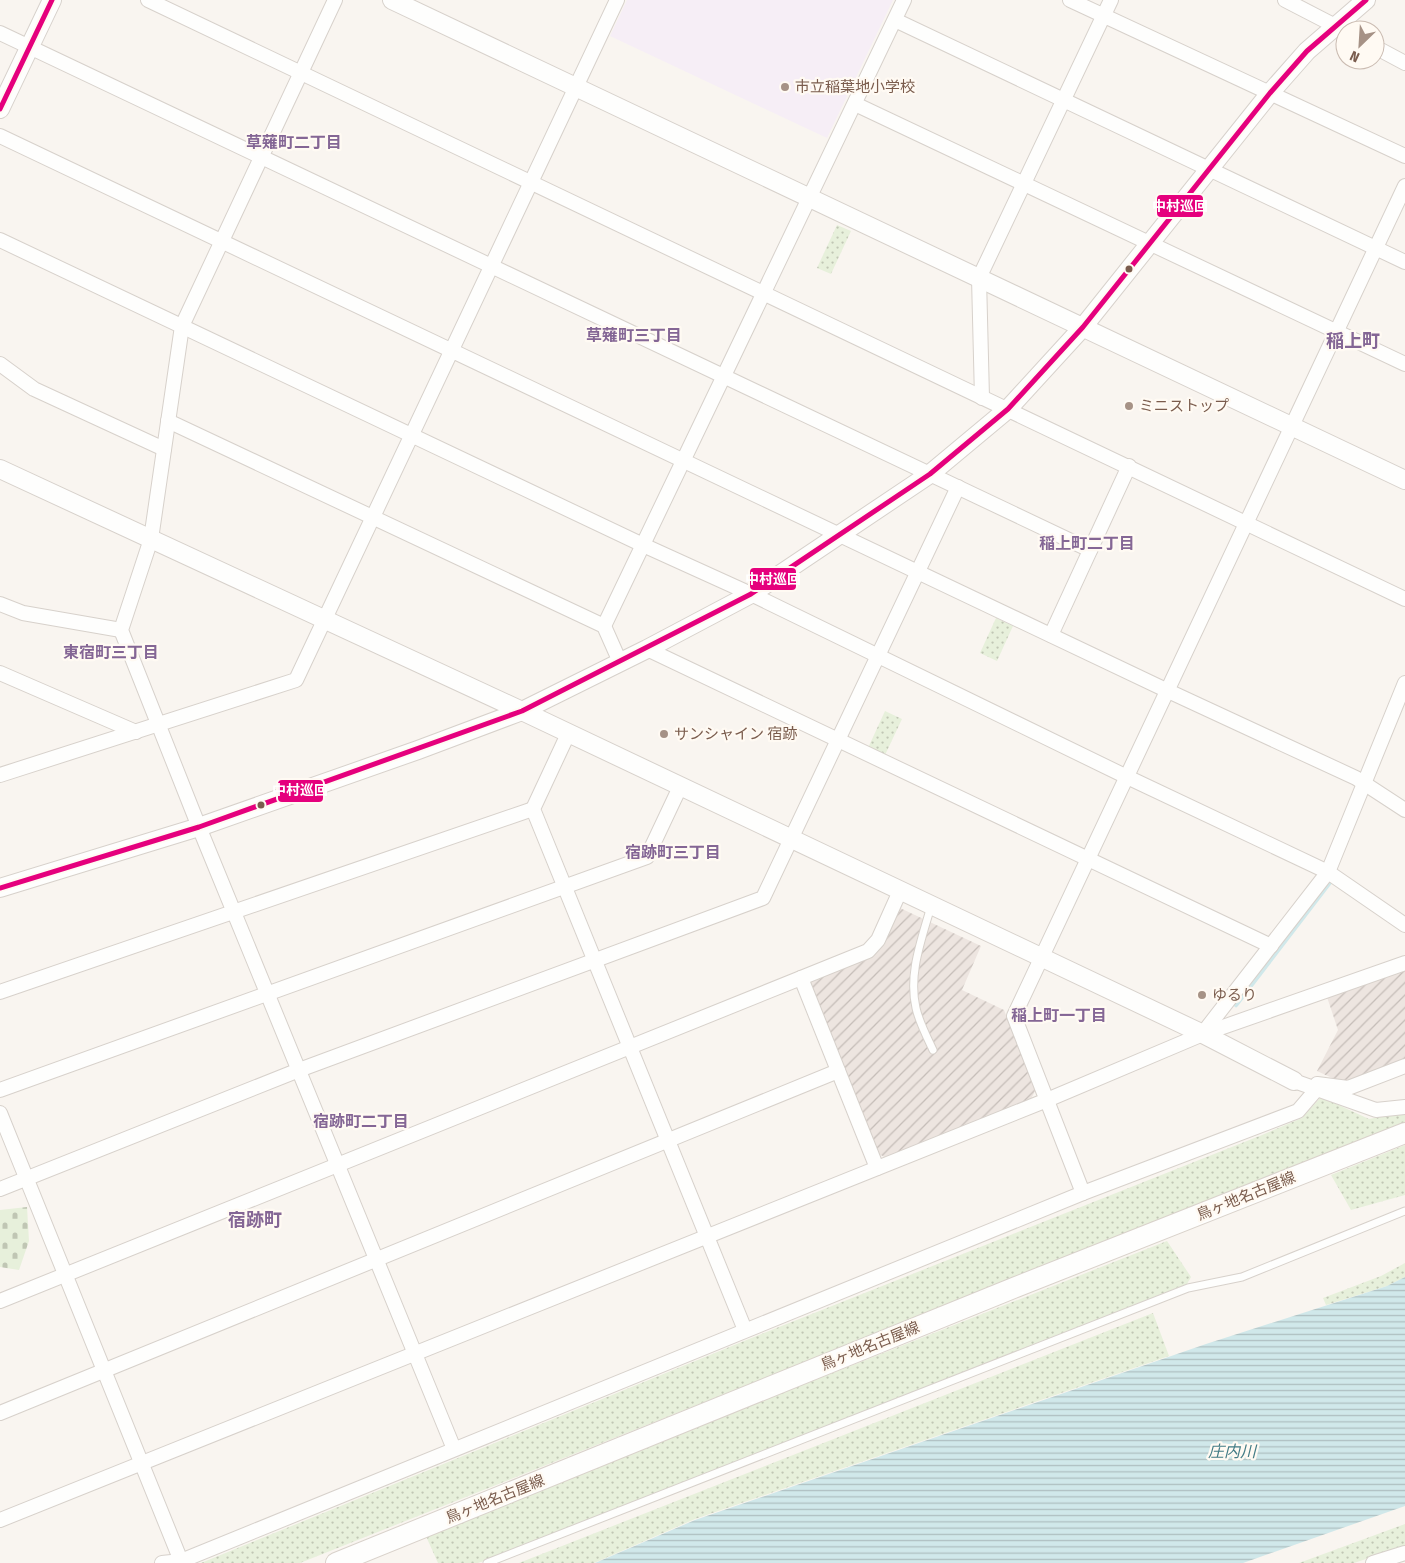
<svg xmlns="http://www.w3.org/2000/svg" width="1405" height="1563" font-family="'Fira Sans Condensed','Noto Sans JP',sans-serif">
<style>
.industrial{fill:url(#industrial-furrows)}
.education{fill:#f6eef6}
.green{fill:url(#green-dots)}
.cemetery{fill:url(#cemetery-stones)}
.water{fill:url(#water-rules)}
.lines{fill:none;stroke-linecap:round;stroke-linejoin:round}
.stream{stroke:#d0e8ea;stroke-width:4.5}
.service-casing{stroke:#d7d1cb;stroke-width:9}
.minor-casing{stroke:#d7d1cb;stroke-width:16}
.tertiary-casing{stroke:#d7d1cb;stroke-width:20}
.secondary-casing{stroke:#d9d2cb;stroke-width:22}
.service{stroke:#fefefd;stroke-width:7}
.minor{stroke:#fefefd;stroke-width:14}
.tertiary{stroke:#fefefd;stroke-width:18}
.secondary{stroke:#fefefd;stroke-width:20}
.bus-1-casing{stroke:#fffaf3;stroke-width:9}
.bus-1{stroke:#e5007d;stroke-width:5}
.poi-dot{fill:#a69286;stroke:#fffaf3;stroke-width:2}
.bus-dot{fill:#7a5c4d;stroke:#fffaf3;stroke-width:2}
.labels{text-anchor:middle;dominant-baseline:central;stroke-width:4.5;stroke-linejoin:round;paint-order:stroke}
.poi-label{font-size:15px;fill:#7a5c4d;stroke:#fffaf3;text-anchor:start}
.street-label{font-size:15px;fill:#7a5c4d;stroke:#fffaf3}
.neighbourhood-label{font-size:16px;font-weight:bold;fill:#846695;stroke:#fffaf3}
.water-label{font-size:16px;font-style:italic;fill:#437c86;stroke:#fffaf3}
.quarter-label{font-size:18px;font-weight:bold;fill:#846695;stroke:#fffaf3}
.line-badge{stroke:#fffaf3;stroke-width:2}
.badge-label{font-size:14px;text-anchor:middle;font-weight:bold;fill:#fff}
</style>
<defs>
<pattern id="industrial-furrows" width="10" height="10" patternUnits="userSpaceOnUse" patternTransform="scale(1.25)"><rect width="10" height="10" fill="#ede5e0"/><path d="M-1 1l2-2M0 10L10 0M9 11l2-2" fill="none" stroke="#c5bdb8"/></pattern>
<pattern id="green-dots" width="8" height="8" patternUnits="userSpaceOnUse" patternTransform="scale(1.25)"><rect width="8" height="8" fill="#e7f0db"/><path d="M2 2h.1M6 6h.1" fill="none" stroke="#c0c6b4" stroke-width="1.8" stroke-linecap="round"/></pattern>
<pattern id="cemetery-stones" width="16" height="16" patternUnits="userSpaceOnUse" patternTransform="scale(1.25)"><rect width="16" height="16" fill="#e7f0db"/><path d="M2 7V4a2 2 0 0 1 4 0v3zM10 15v-3a2 2 0 0 1 4 0v3z" fill="#c0c6b4"/></pattern>
<pattern id="water-rules" width="6" height="5" patternUnits="userSpaceOnUse" patternTransform="scale(1.25)"><rect width="6" height="5" fill="#d0e8ea"/><path d="M0 2.5h6" fill="none" stroke="#aebfc0"/></pattern>
</defs>
<rect width="100%" height="100%" fill="#f9f5f0"/>
<g class="industrial">
<path d="M900 908 981 946 962 990 1004 1010 1036 1089 1031 1099 886 1158 879 1154 809 981 871 957 882 947Z"/>
<path d="M1405 970V1059L1343 1083 1317 1071 1338 1030 1327 997Z"/>
</g>
<path class="education" d="M627 0H893L827 138 610 36Z"/>
<g class="green">
<path d="M837 225 851 231 831 274 817 268Z"/>
<path d="M996 618 1013 626 997 661 980 653Z"/>
<path d="M885 711 902 719 885 755 868 748Z"/>
<path d="M1321 1097 1369 1119 1405 1112V1123L300 1563H201L749 1339 1262 1135 1302 1118Z"/>
<path d="M1405 1145V1195L1351 1210 1331 1175Z"/>
<path d="M1167 1241 1191 1277 1187 1284 478 1563H438L425 1534Z"/>
<path d="M1405 1263V1277L1387 1286 1326 1305 1323 1298 1381 1276Z"/>
<path d="M1153 1313 1169 1356 695 1519 594 1563H519Z"/>
<path d="M1405 1524V1546L1354 1563H1299Z"/>
</g>
<path class="cemetery" d="M27 1207 29 1241 19 1270 0 1267V1210Z"/>
<path class="water" d="M1405 1277V1506L1243 1563H595L695 1520 1206 1344 1387 1286Z"/>
<g class="lines">
<path class="stream" d="M1236 1005 1331 881"/>
<defs>
<g id="service">
<path d="M931 906C922 939 908 973 916 1008 919 1022 927 1037 933 1050"/>
<path d="M487 1563 1188 1288 1242 1277 1405 1211"/>
</g>
<g id="minor">
<path d="M148 0 1405 599"/>
<path d="M335 0 182 326 151 539 121 630 199 827 454 1449"/>
<path d="M1070 0 1405 156"/>
<path d="M1285 0 1345 31"/>
<path d="M895 20 1405 262"/>
<path d="M0 33 1090 550"/>
<path d="M1375 47 1405 63"/>
<path d="M855 104 1405 364"/>
<path d="M0 136 1166 690 1356 778 1405 810"/>
<path d="M0 240 643 545 751 594 1125 776 1328 872 1405 925"/>
<path d="M0 364 34 389 164 449"/>
<path d="M982 398 979 278 1111 0"/>
<path d="M168 421 604 626 620 662"/>
<path d="M0 604 23 613 121 630"/>
<path d="M604 626 904 0"/>
<path d="M1051 635 1129 466"/>
<path d="M647 649 1271 946"/>
<path d="M0 673 136 732"/>
<path d="M568 734 533 809 745 1330"/>
<path d="M0 775 296 680 617 0"/>
<path d="M801 978 877 1168"/>
<path d="M0 992 533 809"/>
<path d="M1203 1033 1328 872 1405 683"/>
<path d="M1294 1081 1376 1110 1405 1107"/>
<path d="M1317 1084 1348 1088 1405 1066"/>
<path d="M0 1090 647 857 680 787"/>
<path d="M0 1113 181 1561"/>
<path d="M0 1189 299 1070 763 898 958 487"/>
<path d="M1083 1193 1014 1016 1405 186"/>
<path d="M0 1301 868 951 878 940 900 891"/>
<path d="M0 1413 838 1071"/>
<path d="M0 1520 1047 1100 1203 1034 1405 963"/>
<path d="M162 1563 181 1561 1083 1193 1298 1111 1316 1090"/>
<path d="M1373 1563 1405 1553"/>
</g>
<g id="tertiary">
<path d="M392 0 1405 480"/>
<path d="M0 109 52 0"/>
<path d="M0 469 522 711 1203 1034 1294 1081"/>
<path d="M0 888 199 827 418 750 522 711 647 649 751 594 930 474 1008 409 1083 327 1270 93 1307 51 1366 0"/>
</g>
<path id="secondary" d="M336 1563 1016 1287 1405 1133"/>
</defs>
<use href="#service" class="service-casing"/>
<use href="#minor" class="minor-casing"/>
<use href="#tertiary" class="tertiary-casing"/>
<use href="#secondary" class="secondary-casing"/>
<use href="#service" class="service"/>
<use href="#minor" class="minor"/>
<use href="#tertiary" class="tertiary"/>
<use href="#secondary" class="secondary"/>
<defs>
<g id="bus-1">
<path d="M0 109 52 0"/>
<path d="M0 888 199 827 522 711 751 594 930 474 1008 409 1083 327 1270 93 1307 51 1366 0"/>
</g>
</defs>
<use href="#bus-1" class="bus-1-casing"/>
<use href="#bus-1" class="bus-1"/>
</g>
<g class="poi-dot">
<circle cx="785" cy="87" r="5"/>
<circle cx="1129" cy="406" r="5"/>
<circle cx="664" cy="734" r="5"/>
<circle cx="1202" cy="995" r="5"/>
</g>
<g class="bus-dot">
<circle cx="1129" cy="269" r="4.5"/>
<circle cx="261" cy="805" r="4.5"/>
</g>
<g class="labels">
<g class="poi-label">
<text x="795" y="87">市立稲葉地小学校</text>
<text x="1139" y="406">ミニストップ</text>
<text x="674" y="734">サンシャイン 宿跡</text>
<text x="1212" y="995">ゆるり</text>
</g>
<g class="street-label">
<text transform="translate(1246 1196) rotate(-22)">鳥ヶ地名古屋線</text>
<text transform="translate(870 1346) rotate(-22)">鳥ヶ地名古屋線</text>
<text transform="translate(495 1499) rotate(-22)">鳥ヶ地名古屋線</text>
</g>
<g class="neighbourhood-label">
<text x="294" y="142">草薙町二丁目</text>
<text x="634" y="335">草薙町三丁目</text>
<text x="1087" y="543">稲上町二丁目</text>
<text x="111" y="652">東宿町三丁目</text>
<text x="673" y="852">宿跡町三丁目</text>
<text x="1059" y="1015">稲上町一丁目</text>
<text x="361" y="1121">宿跡町二丁目</text>
</g>
<g class="water-label">
<text x="1232" y="1451">庄内川</text>
</g>
<g class="quarter-label">
<text x="1353" y="341">稲上町</text>
<text x="255" y="1220">宿跡町</text>
</g>
</g>
<g class="line-badge">
<rect x="1156" y="194" width="48" height="24" rx="5" fill="#e5007d"/>
<rect x="749" y="567" width="48" height="24" rx="5" fill="#e5007d"/>
<rect x="277" y="779" width="47" height="24" rx="5" fill="#e5007d"/>
</g>
<g class="badge-label">
<text x="1180" y="211">中村巡回</text>
<text x="773" y="584">中村巡回</text>
<text x="300" y="795">中村巡回</text>
</g>
<g transform="translate(1360 45) rotate(205)"><circle r="24" fill="#fffaf3" stroke="#cabbb1"/>
<path d="M0-4L9 19L0 12L-9 19Z" fill="#a69286"/>
<text y="-8" font-size="14" font-weight="bold" text-anchor="middle" fill="#7a5c4d">N</text>
</g>
</svg>
